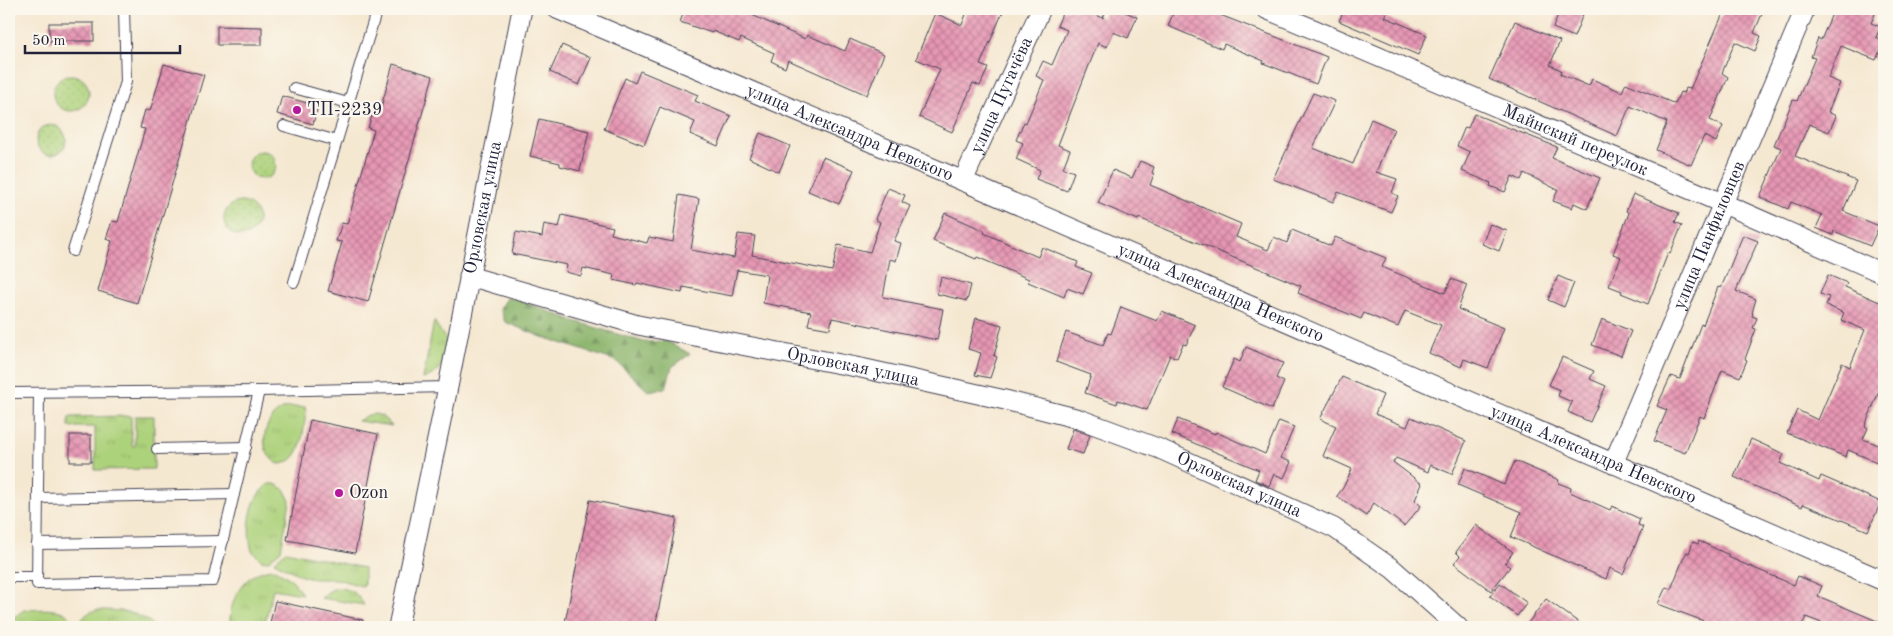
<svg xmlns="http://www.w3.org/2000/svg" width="1893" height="636" font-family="'Old Standard TT',serif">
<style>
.grass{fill:url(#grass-tufts);stroke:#687a5b}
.forest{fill:url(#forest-firs);stroke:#566b53}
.park{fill:url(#park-dots);stroke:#687a5b}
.building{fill:url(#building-cross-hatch)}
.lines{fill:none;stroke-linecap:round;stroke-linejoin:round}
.service-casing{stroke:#424052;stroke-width:12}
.minor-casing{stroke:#424052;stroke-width:21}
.service{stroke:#fff;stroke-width:10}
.minor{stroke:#fff;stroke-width:19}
.poi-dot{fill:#b5179e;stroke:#fbf7ec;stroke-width:2}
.labels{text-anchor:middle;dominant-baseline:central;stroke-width:4.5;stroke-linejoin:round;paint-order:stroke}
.street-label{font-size:18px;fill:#22223b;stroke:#fbf7ec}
.poi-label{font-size:18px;fill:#22223b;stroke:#fbf7ec;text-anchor:start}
</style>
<defs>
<pattern id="grass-tufts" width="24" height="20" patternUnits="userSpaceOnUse" patternTransform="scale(1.25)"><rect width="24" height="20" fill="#add27b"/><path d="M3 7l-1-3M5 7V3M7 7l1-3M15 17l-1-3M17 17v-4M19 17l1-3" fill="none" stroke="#95b46b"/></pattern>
<pattern id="forest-firs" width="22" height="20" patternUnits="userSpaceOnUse" patternTransform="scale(1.25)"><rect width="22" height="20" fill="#8ab46b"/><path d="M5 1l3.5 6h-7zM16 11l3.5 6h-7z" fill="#709259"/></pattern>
<pattern id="park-dots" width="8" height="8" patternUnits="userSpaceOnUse" patternTransform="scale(1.25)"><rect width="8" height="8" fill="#add27b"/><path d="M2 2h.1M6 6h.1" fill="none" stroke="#95b46b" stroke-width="1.8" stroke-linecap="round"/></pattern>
<pattern id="building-cross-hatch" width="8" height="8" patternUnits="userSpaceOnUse" patternTransform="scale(1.25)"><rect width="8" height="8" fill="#e796b3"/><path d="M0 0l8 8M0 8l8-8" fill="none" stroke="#bb7a93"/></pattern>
</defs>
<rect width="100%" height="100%" fill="#fbf7ec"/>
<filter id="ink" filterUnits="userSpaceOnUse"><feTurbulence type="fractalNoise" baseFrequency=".02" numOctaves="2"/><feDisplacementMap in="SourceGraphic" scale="10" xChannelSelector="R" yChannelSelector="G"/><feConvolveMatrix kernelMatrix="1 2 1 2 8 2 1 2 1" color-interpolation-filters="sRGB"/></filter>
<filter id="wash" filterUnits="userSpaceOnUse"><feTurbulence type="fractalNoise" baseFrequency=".0096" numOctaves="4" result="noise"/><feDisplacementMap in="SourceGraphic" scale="20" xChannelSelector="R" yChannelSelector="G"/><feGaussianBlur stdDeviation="1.12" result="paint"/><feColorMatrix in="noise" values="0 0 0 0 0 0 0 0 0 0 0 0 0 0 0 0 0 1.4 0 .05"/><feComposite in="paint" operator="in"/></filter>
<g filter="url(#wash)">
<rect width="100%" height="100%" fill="#f5e8d1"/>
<g class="grass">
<path d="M434 321 448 343C445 360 441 373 423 379Z"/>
<path d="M289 407H305L306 413C303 431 303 463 279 464 254 453 264 411 289 407Z"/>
<path d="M375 414 382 416 392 426 358 421 368 415Z"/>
<path d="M131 416 132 446H135V416H154V469L95 470V427H69V417Z"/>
<path d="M269 484H275L284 489 290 501 281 550 268 561 261 560 252 551C246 531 249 496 269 484Z"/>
<path d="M286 551 364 568V585L362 586 337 579H314L304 577 274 562Z"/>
<path d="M275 569 292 580 302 594 273 589 264 627H230C228 600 245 569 275 569Z"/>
<path d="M335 588C349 588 357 592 364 605L321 598 328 592Z"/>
<path d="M24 610C41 610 71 604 73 627H58C49 613 36 623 25 627 21 628 14 627 9 627L14 617Z"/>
<path d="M96 610C117 610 139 610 155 627H78C81 618 86 613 96 610Z"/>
</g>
<path class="forest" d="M507 298 517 299 574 321 644 342 667 341 690 354 672 367 666 388 648 391 616 361 542 337 505 322 500 309Z"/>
<g class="park">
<circle cx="71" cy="93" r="18"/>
<circle cx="51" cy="140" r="15"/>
<circle cx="262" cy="165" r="14"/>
<circle cx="241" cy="219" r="17"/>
</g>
<g id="blocks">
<g class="building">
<path d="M685 9H755L752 15 805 39 807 35 845 51 850 39 884 54 867 95 788 60 785 68 771 61 774 53 741 38 739 42 713 31 712 33 680 22Z"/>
<path d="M968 9H1004L980 65 988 68 980 86 973 83 952 132 919 117 940 69 916 59 935 13 962 25Z"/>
<path d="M1064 9H1082L1103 18 1107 9H1118L1137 17 1128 38 1113 32 1107 47 1098 43 1084 78 1058 145 1070 150 1063 168 1074 172 1067 191 1036 179 1040 170 1016 159 1023 143 1016 140 1024 122 1026 123 1044 80 1036 76 1043 61 1052 65 1067 30 1057 26Z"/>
<path d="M1175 9H1217L1215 13 1327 57 1316 84 1263 63 1264 61 1224 44 1222 49 1168 26Z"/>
<path d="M1344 9H1389L1385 17 1427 35 1418 55 1339 21Z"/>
<path d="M1560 9H1585L1574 37 1553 28Z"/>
<path d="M1725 9H1764L1754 33 1761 36 1755 51 1735 42 1722 73 1728 77 1710 120 1723 126 1716 142 1704 136 1691 165 1656 150 1667 122 1630 106 1617 136 1489 79 1515 21 1560 41 1550 65 1561 70 1560 74 1589 86 1592 79 1622 92 1626 83 1675 104 1680 92 1684 93 1686 88 1690 89Z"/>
<path d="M1834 9H1877L1871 23 1881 27 1876 37 1884 41 1876 60 1841 46 1828 78 1840 83 1828 112 1836 116 1829 132 1809 124 1795 156 1856 181 1843 211 1879 226 1870 246 1834 231 1833 235 1816 228 1822 215 1791 202 1788 209 1760 197 1781 148 1774 145 1793 100 1797 101 1815 58 1811 57 1818 38 1821 40Z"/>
<rect x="49" y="23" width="45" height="18"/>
<path d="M217 26 262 27V45H217Z"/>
<path d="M562 45 591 58 579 85 550 72Z"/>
<path d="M164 64 204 75 137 303 98 291 112 241 106 239 112 221 118 222 145 129 140 128 145 110 150 111Z"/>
<path d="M393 64 433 76 368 302 328 291 342 242 336 241 342 223 347 224 374 130 368 128 374 110 380 111Z"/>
<path d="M640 71 698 95 695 101 731 116 718 146 690 134 695 122 660 107 644 145 604 129 625 78 635 83Z"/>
<path d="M1313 93 1335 101 1313 148 1353 164 1371 119 1394 129 1376 172 1397 179 1392 193 1398 196 1391 212 1338 192 1333 202 1273 179Z"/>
<path d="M282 96 318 106 313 124 277 114Z"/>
<path d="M1474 114 1557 147 1552 158 1600 178 1587 209 1574 203 1572 208 1553 201 1558 190 1524 173 1521 180 1512 176 1505 192 1490 186 1491 183 1462 171 1470 152 1457 146 1465 127 1468 128Z"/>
<path d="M539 119 589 131 580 171 560 166V163L530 156Z"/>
<path d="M760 133 790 146 779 172 749 158Z"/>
<path d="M823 157 854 170 839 204 808 191Z"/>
<path d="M1140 161 1154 167 1152 173 1154 174 1150 185 1241 224 1236 237 1268 250 1274 237 1287 243 1292 230 1331 246 1335 237 1386 258 1382 267 1445 293 1451 279 1467 285 1458 309 1504 328 1488 368 1464 359 1461 367 1429 353 1441 325 1405 311 1398 327 1364 313 1361 319 1298 293 1301 286 1139 218 1138 220 1098 203 1113 170 1132 178Z"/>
<path d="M888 188 905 195 902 202 910 206 894 241 901 243 896 261 890 259 883 297 943 309 937 340 832 318 830 329 808 325 811 312 763 303 767 275 737 270 732 296 683 287 682 293 637 283 636 285 613 280 614 275 583 268 581 276 566 272 567 265 512 254 516 232 542 237 544 224 559 227 562 215 613 227 611 234 647 243 649 237 673 242 679 195 699 199 691 250 734 258 738 234 755 236 752 255 832 271 838 245 870 252 880 222 875 219Z"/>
<path d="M1633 194 1679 213 1675 222 1682 225 1670 254 1668 253 1648 304 1621 293 1622 291 1609 286 1621 257 1613 254 1629 213 1626 211Z"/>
<path d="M945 213 985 231 984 233 1038 257 1042 247 1078 262 1076 267 1092 273 1083 294 1067 288 1064 297 1028 282 1029 279 977 257 976 259 933 241Z"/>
<path d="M1490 224 1507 231 1499 251 1482 244Z"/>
<path d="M1743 235 1758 241 1736 291 1756 299 1752 313H1753L1752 316 1757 318 1753 328 1756 329 1745 359 1747 360 1740 377 1722 370 1704 418 1700 416 1685 453 1654 441 1667 410 1657 406 1671 376 1680 379 1701 324 1703 325 1718 287 1721 288Z"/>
<path d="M1828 275 1847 283 1845 287 1884 304V391L1880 389 1865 426 1868 428 1863 439 1884 447V465L1848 450 1846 457 1787 433 1797 410 1818 420 1842 363 1850 367 1865 330 1841 320 1844 313 1826 305 1829 297 1820 294Z"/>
<path d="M1558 276 1574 283 1564 307 1548 300Z"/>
<path d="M941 277 971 285 967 301 937 294Z"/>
<path d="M1121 307 1157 321 1162 311 1195 325 1186 345 1183 344 1177 358 1170 355 1147 410 1118 400 1117 404 1085 393 1091 375 1056 362 1066 332 1103 345 1108 333 1111 334Z"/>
<path d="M976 318 1002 325 994 356 993 355 997 357 990 378 975 375 981 353 968 349Z"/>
<path d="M1602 319 1631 331 1621 356 1592 345Z"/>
<path d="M1246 347 1283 363 1276 378 1284 382 1272 409 1222 387 1234 359 1240 362Z"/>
<path d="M1562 357 1594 371 1590 379 1606 386 1590 422 1568 412 1572 402 1558 396 1560 390 1549 385Z"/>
<path d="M1342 377 1383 395 1375 414 1407 427 1411 417 1466 441 1452 474 1430 465 1428 472 1396 458 1393 462 1422 484 1415 500 1421 506 1404 526 1374 503 1366 516 1337 496 1343 488 1352 469 1323 456 1336 426 1320 419Z"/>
<path d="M1178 419 1215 434 1216 432 1265 454 1279 421 1294 427 1281 458 1291 462 1284 478 1274 474 1269 486 1255 480 1259 470 1172 434Z"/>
<path d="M310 420 378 434 355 553 287 540Z"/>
<path d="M1073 429 1090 435 1083 454 1066 449Z"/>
<rect x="70" y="435" width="21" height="27"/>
<path d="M1751 439 1784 454 1780 463 1819 481 1821 476 1881 502 1868 531 1803 504 1802 507 1734 477Z"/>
<path d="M1515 461 1559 480 1558 483 1571 488 1570 492 1610 510 1612 506 1640 519 1638 525 1643 527 1623 574 1610 568 1606 579 1511 537 1521 512 1458 485 1465 468 1504 485Z"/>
<path d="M590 500 677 518 655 627H564Z"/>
<path d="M1476 525 1513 552 1505 563 1510 567 1491 591 1454 563 1460 556 1456 552Z"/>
<path d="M1699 541 1729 555 1728 557 1794 585 1798 576 1822 586 1818 596 1884 624V627H1832L1806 617 1801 627H1720L1658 604 1666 587 1671 589 1684 557 1687 552 1689 553 1693 542 1698 544Z"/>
<path d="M1500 583 1527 603 1517 616 1490 596Z"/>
<path d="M1546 599 1585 627H1525Z"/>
<path d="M275 601 363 620 362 627H269Z"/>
</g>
</g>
</g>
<g filter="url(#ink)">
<use href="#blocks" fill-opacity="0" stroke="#424052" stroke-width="1"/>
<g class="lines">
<defs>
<g id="service">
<path d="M294 88 348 103"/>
<path d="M284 126 337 141"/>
<path d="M73 251 126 82 124 9"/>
<path d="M294 282 377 9"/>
<path d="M9 393 259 391 448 387"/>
<path d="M39 393 37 584 213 581 259 391"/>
<path d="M157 449 246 447"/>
<path d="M38 498 234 494"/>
<path d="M37 544 223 541"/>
<path d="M9 577H37"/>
</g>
<g id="minor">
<path id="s1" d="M557 9 963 181 1884 581"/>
<path id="s2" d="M1266 9 1722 203 1884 274"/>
<path id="s3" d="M963 181 1041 9"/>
<path id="s4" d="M469 276 638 325 861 368 1005 400 1079 419 1160 449 1334 528 1393 569 1458 627"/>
<path id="s5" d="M1613 464 1805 9"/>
<path id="s6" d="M398 627 448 387 522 9"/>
</g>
</defs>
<use href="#service" class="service-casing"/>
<use href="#minor" class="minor-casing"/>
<use href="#service" class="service"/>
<use href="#minor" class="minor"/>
</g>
</g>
<g class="poi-dot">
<circle cx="297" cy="110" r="5"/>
<circle cx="339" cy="493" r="5"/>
</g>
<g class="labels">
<g class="street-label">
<text stroke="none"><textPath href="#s3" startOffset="94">улица Пугачёва</textPath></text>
<text stroke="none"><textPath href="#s1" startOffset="318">улица Александра Невского</textPath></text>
<text stroke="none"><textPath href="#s2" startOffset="336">Майнский переулок</textPath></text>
<text stroke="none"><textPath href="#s6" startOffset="428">Орловская улица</textPath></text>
<text stroke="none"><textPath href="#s5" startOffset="248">улица Панфиловцев</textPath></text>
<text stroke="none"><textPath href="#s1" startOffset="722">улица Александра Невского</textPath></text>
<text stroke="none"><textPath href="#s4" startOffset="395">Орловская улица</textPath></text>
<text stroke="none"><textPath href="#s1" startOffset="1128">улица Александра Невского</textPath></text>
<text stroke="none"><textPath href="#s4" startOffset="800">Орловская улица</textPath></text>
</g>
<g class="poi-label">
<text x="307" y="110">ТП-2239</text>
<text x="349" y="493">Ozon</text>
</g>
</g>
<rect width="1893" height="636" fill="none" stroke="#fbf7ec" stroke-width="30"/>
<path d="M25 45v8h155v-8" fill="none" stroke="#22223b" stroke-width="2.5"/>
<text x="32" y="45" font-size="15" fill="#22223b" stroke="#fbf7ec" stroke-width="4" paint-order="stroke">50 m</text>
</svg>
